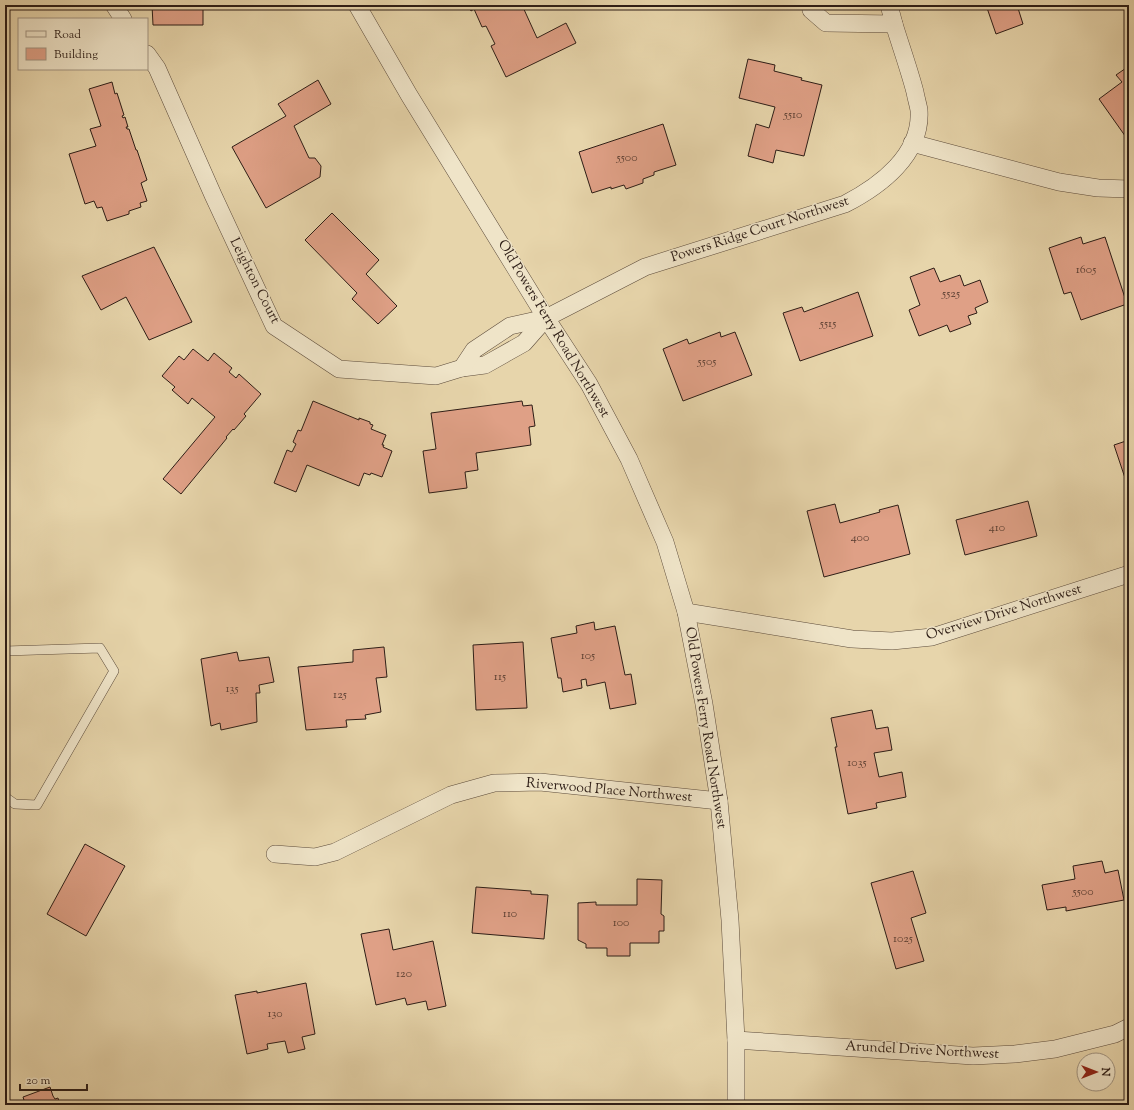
<svg xmlns="http://www.w3.org/2000/svg" width="1134" height="1110" font-family="'Sorts Mill Goudy',serif">
<style>
.building{fill:#dfa086;stroke:#2d1d16}
.lines{fill:none;stroke-linecap:round;stroke-linejoin:round}
.lane-casing{stroke:#5c4b3b;stroke-width:10}
.street-casing{stroke:#5c4b3b;stroke-width:18}
.lane{stroke:#efe4c8;stroke-width:9}
.street{stroke:#efe4c8;stroke-width:17}
.labels{text-anchor:middle;dominant-baseline:central;stroke-width:3;stroke-linejoin:round;paint-order:stroke}
.number-label{font-size:12px;fill:#5a3e32}
.street-label{font-size:14px;fill:#2d1d16;stroke:#efe4c8}
</style>
<rect width="100%" height="100%" fill="#e7d5ab"/>
<filter id="stains"><feTurbulence type="fractalNoise" baseFrequency=".005" numOctaves="4"/><feColorMatrix values="0 0 0 0 .2 0 0 0 0 .09 0 0 0 0 .02 0 0 0 .5 -.17"/></filter>
<radialGradient id="worn" r=".72"><stop offset=".6" stop-color="#630" stop-opacity="0"/><stop offset="1" stop-color="#630" stop-opacity=".3"/></radialGradient>
<g class="building">
<path d="M152 5H203V25H153Z"/>
<path d="M468 5H522L537 38 566 23 576 43 506 77 491 46 495 44 486 26 482 27 474 9 471 11Z"/>
<path d="M986 5H1017L1023 24 996 34Z"/>
<path d="M748 59 775 65 774 71 802 78 801 80 822 85 804 156 776 150 773 163 748 156 756 124 769 128 775 107 739 98Z"/>
<path d="M1129 66V139L1128 140 1099 99 1122 82 1116 75Z"/>
<path d="M318 80 331 104 294 126 309 158H315L321 166 320 177 266 208 232 147 286 116 278 104Z"/>
<path d="M112 82 115 94 117 93 124 115 122 116 123 118 125 117 128 127H126L127 129H129L136 150H137L147 180 141 183 147 201 140 203 141 207 129 211V214L107 221 102 207 97 208 94 201 85 204 69 154 96 146 90 129 101 126 89 89Z"/>
<path d="M663 124 676 165 654 172V175L643 179V183L626 189 624 185 611 189V187L592 193 579 152Z"/>
<path d="M332 213 379 260 366 274 397 306 378 324 352 299 357 293 305 240Z"/>
<path d="M1081 237 1083 244 1105 237 1127 304 1081 320 1071 292 1064 294 1049 248Z"/>
<path d="M154 247 192 322 149 340 126 297 101 310 82 276Z"/>
<path d="M934 268 940 282 960 275 964 286 980 280 988 302 975 308 977 313 968 316 971 324 950 332 947 325 919 336 909 310 920 305 910 277Z"/>
<path d="M858 292 873 336 800 361 783 313 802 307 804 312Z"/>
<path d="M720 332 721 337 735 332 752 375 683 401 663 349 687 339 689 344Z"/>
<path d="M193 349 208 361 214 353 232 368 229 372 236 378 239 374 261 394 244 414 246 416 234 430 233 429 226 437 227 438 181 494 163 479 215 417 192 398 188 404 172 390 175 387 162 376 179 356 184 360Z"/>
<path d="M313 401 359 420V418L370 422V424L373 425 371 429 386 435 382 445H384L383 447 392 451 382 477 371 473 370 475 364 473 359 486 307 465 296 492 274 483 287 450 292 452 296 444 293 442 298 430 301 431Z"/>
<path d="M522 401 523 406 532 405 535 426 529 427 531 445 476 453 478 470 465 472 467 488 429 493 423 451 436 449 431 413Z"/>
<path d="M1129 440V490L1114 445Z"/>
<path d="M1028 501 1037 536 965 555 956 520Z"/>
<path d="M835 504 840 523 880 512 879 510 898 505 910 554 824 577 807 511Z"/>
<path d="M594 622 595 630 615 626 625 675 631 674 636 704 610 709 605 682 587 686 586 679 581 680 582 688 563 692 561 678H558L551 638 577 633 576 626Z"/>
<path d="M523 642 527 708 476 710 473 645Z"/>
<path d="M384 647 387 677 376 678 381 712 365 715 366 719 346 720 347 727 306 730 298 667 353 662V650Z"/>
<path d="M237 652 239 661 269 657 274 682 259 685 260 693H256L257 722 221 730 220 723 211 726 201 659Z"/>
<path d="M872 710 876 729 888 727 892 750 874 753 879 777 902 772 906 797 876 803 877 808 848 814 835 747H837L831 718Z"/>
<path d="M85 844 125 866 86 936 47 914Z"/>
<path d="M1102 861 1105 873 1118 870 1124 900 1066 911V907L1047 910 1042 885 1075 879 1073 866Z"/>
<path d="M913 871 926 913 911 918 924 961 896 969 871 883Z"/>
<path d="M637 879 662 880 661 914 664 916V931H659V943H630V956H607V948H586V944L578 940V903L596 902V905H637Z"/>
<path d="M476 887 531 891V894L548 895 544 939 472 933Z"/>
<path d="M389 929 393 950 433 941 446 1006 428 1010 426 1001 407 1005 405 998 376 1005 361 934Z"/>
<path d="M306 983 315 1034 302 1037 305 1049 288 1053 285 1041 267 1044 268 1049 247 1054 235 995 257 991V993Z"/>
<path d="M50 1087 53 1096 55 1099 58 1098 60 1105H20L19 1102 24 1100 23 1097Z"/>
</g>
<g class="lines">
<defs>
<path id="lane" d="M5 651 100 648 114 671 37 805 15 804 5 797"/>
<g id="street">
<path d="M114 5 123 19"/>
<path d="M357 5 409 95 546 318 589 384 629 459 665 542 686 612 704 704 719 801 730 920 736 1040V1105"/>
<path d="M810 5 811 10 826 23 894 24 889 5"/>
<path d="M147 54 157 68 213 195 274 326 339 369 436 376 462 368 485 365 524 343 546 318"/>
<path d="M912 143 1059 182 1098 188 1129 189"/>
<path d="M462 368 474 350 510 326 546 318 645 267 845 204C880 186 922 155 919 110 918 104 916 98 915 92 909 69 901 47 894 24"/>
<path d="M686 612 852 639 892 641 932 637 1129 574"/>
<path d="M275 854 315 857 335 852 451 795 494 783 540 782 719 801"/>
<path d="M736 1040 973 1056 1015 1054 1055 1049 1115 1034 1129 1027"/>
</g>
</defs>
<use href="#lane" class="lane-casing"/>
<use href="#street" class="street-casing"/>
<use href="#lane" class="lane"/>
<use href="#street" class="street"/>
</g>
<g class="labels">
<g class="number-label">
<text x="793" y="115">5510</text>
<text x="627" y="158">5500</text>
<text x="1086" y="270">1605</text>
<text x="951" y="294">5525</text>
<text x="828" y="324">5515</text>
<text x="707" y="362">5505</text>
<text x="997" y="528">410</text>
<text x="860" y="538">400</text>
<text x="588" y="656">105</text>
<text x="500" y="677">115</text>
<text x="232" y="689">135</text>
<text x="340" y="695">125</text>
<text x="857" y="763">1035</text>
<text x="1083" y="892">5500</text>
<text x="510" y="914">110</text>
<text x="621" y="923">100</text>
<text x="903" y="939">1025</text>
<text x="404" y="974">120</text>
<text x="275" y="1014">130</text>
</g>
<g class="street-label">
<text transform="translate(760 230) rotate(-18)">Powers Ridge Court Northwest</text>
<text transform="translate(254 281) rotate(63)">Leighton Court</text>
<text transform="translate(553 329) rotate(59)">Old Powers Ferry Road Northwest</text>
<text transform="translate(1004 613) rotate(-17)">Overview Drive Northwest</text>
<text transform="translate(705 728) rotate(81)">Old Powers Ferry Road Northwest</text>
<text transform="translate(609 791) rotate(5)">Riverwood Place Northwest</text>
<text transform="translate(922 1051) rotate(3)">Arundel Drive Northwest</text>
</g>
</g>
<rect width="1134" height="1110" fill="none" stroke="#e7d5ab" stroke-width="20"/>
<rect x="6" y="6" width="1122" height="1098" fill="none" stroke="#2d1d16" stroke-width="2"/>
<rect x="10" y="10" width="1114" height="1090" fill="none" stroke="#2d1d16"/>
<rect x="18" y="18" width="130" height="52" fill="#efe4c8" stroke="#a19481"/>
<rect x="26" y="31" width="20" height="6" fill="#efe4c8" stroke="#a19481"/>
<text x="54" y="38" font-size="12" fill="#2d1d16">Road</text>
<rect x="26" y="48" width="20" height="12" fill="#dfa086" stroke="#a19481"/>
<text x="54" y="58" font-size="12" fill="#2d1d16">Building</text>
<g transform="translate(1096 1072) rotate(90)"><circle r="19" fill="#efe4c8" stroke="#a19481"/>
<path d="M0-3L7 15L0 10L-7 15Z" fill="#8f2418"/>
<text y="-6" font-size="11" font-weight="bold" text-anchor="middle" fill="#2d1d16">N</text>
</g>
<path d="M20 1084v6h67v-6" fill="none" stroke="#2d1d16" stroke-width="2"/>
<text x="26" y="1084" font-size="12" fill="#2d1d16" stroke="#efe4c8" stroke-width="3" paint-order="stroke">20 m</text>
<rect width="100%" height="100%" filter="url(#stains)"/>
<rect width="100%" height="100%" fill="url(#worn)"/>
</svg>
